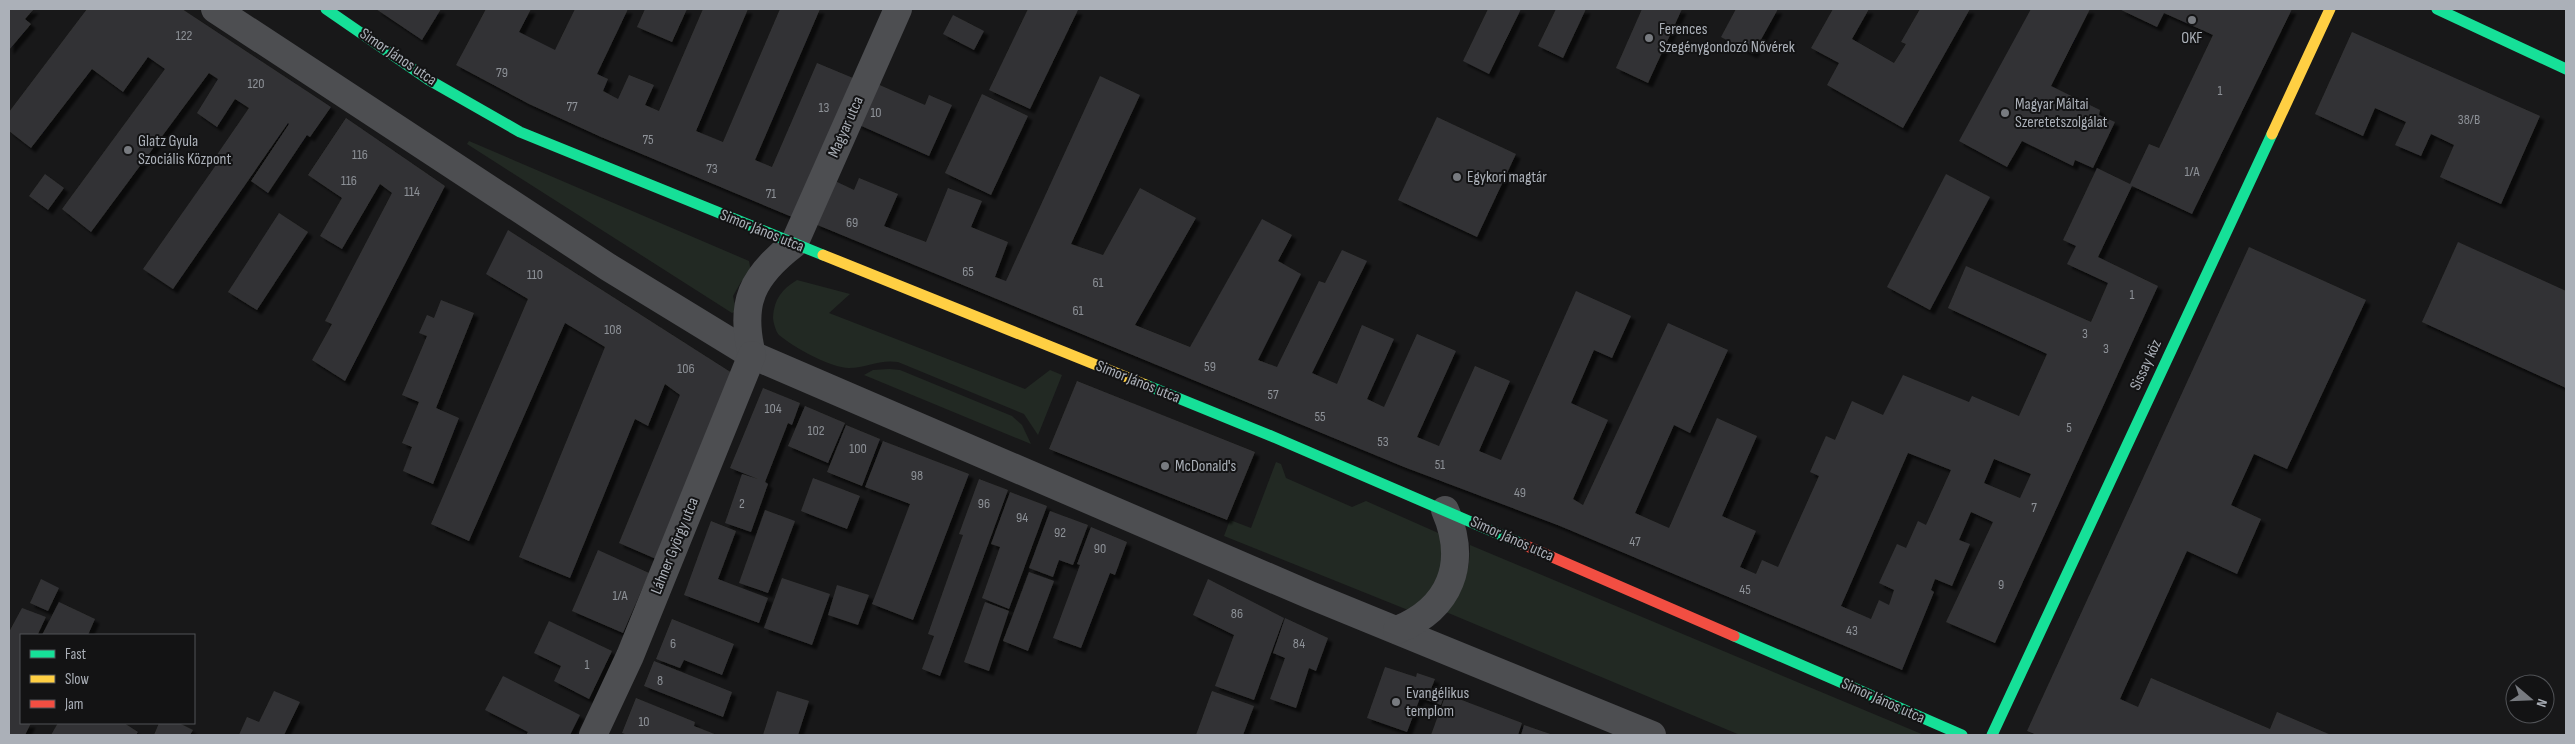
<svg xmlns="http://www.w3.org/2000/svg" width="2575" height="744" font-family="'Sofia Sans Condensed',sans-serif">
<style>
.green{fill:#222923}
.building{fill:#333334;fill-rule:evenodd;filter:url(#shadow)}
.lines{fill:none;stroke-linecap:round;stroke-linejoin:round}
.street{stroke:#4d4e51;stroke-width:28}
.fast{stroke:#16e098;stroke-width:11}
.slow{stroke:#ffcf43;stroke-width:11}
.jam{stroke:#f24e42;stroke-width:11}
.poi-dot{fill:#787b80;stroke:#131314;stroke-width:2}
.labels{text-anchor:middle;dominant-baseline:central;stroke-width:4;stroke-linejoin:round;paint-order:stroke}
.number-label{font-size:14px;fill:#8d9197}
.poi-label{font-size:16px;fill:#abb0b8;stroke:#131314;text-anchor:start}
.street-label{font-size:16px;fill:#abb0b8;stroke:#131314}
</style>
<defs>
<filter id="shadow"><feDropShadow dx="4.5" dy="4.5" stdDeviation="1" flood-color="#0009"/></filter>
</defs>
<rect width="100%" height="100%" fill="#181819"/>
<g class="green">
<path d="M469 141 749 261 751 272 741 282 733 296 736 311 732 313 467 144Z"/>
<path d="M797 280 850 294 829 313 1025 389 1050 370 1062 375 1038 435 1024 414 898 362C880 359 866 368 849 368 831 368 793 347 779 335 776 332 773 322 773 317 774 299 782 289 797 280Z"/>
<path d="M889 369 900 370 1012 416 1022 425 1031 444 864 375 873 370Z"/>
<path d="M1276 462 1281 464 1286 478 1352 507 1366 501 1445 536 1439 581 1413 612 1224 536 1230 520 1251 528Z"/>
<path d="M1470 545 1924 735H1740L1446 612C1463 592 1470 572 1470 545Z"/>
</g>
<g class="building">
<path d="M9 9H34L25 19 31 24 9 50Z"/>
<path d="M87 9H182L331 107 310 137 307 135 268 193 251 181 289 124 288 123 173 289 143 269 216 165 212 162 249 108 235 99 217 127 197 113 218 79 209 73 91 232 62 209 165 69 148 57 123 92 92 69 31 148 9 131V112Z"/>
<path d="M376 9H441L422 40Z"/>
<path d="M486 9H531L519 32 555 50 575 9H628L597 74 608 79 603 91 618 99 629 75 654 85 645 105 659 111 703 9H748L696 131 723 142 780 9H820L755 160 772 167 817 63 853 78 792 217 601 137 529 104 456 65Z"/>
<path d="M645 9H687L672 42 637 27Z"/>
<path d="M1028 9 1078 10 1030 109 989 90Z"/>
<path d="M1488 9H1521L1489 74 1463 61Z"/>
<path d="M1556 9H1586L1563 58 1538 46Z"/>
<path d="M1642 9H1682L1648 83 1616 68Z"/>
<path d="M1736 9H1778L1753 54 1721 37Z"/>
<path d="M1833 9H1869L1852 39 1894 63 1906 44 1901 42 1920 9H1970L1903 128 1827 85 1839 63 1811 48Z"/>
<path d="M2031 9H2090L2051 86 2100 110 2099 115 2115 122 2093 168 2075 160 2073 166 2022 141 2007 167 1959 141Z"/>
<path d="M2119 9H2292L2192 214 2132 186 2098 257 2158 286 1995 643 1946 622 1993 522 1971 512 1959 540 1970 544 1952 586 1935 579 1931 590 1934 592 1902 670 1560 526 1404 467 815 224 833 180 854 190 859 178 898 194 884 226 926 242 948 188 982 201 971 227 1008 242 995 277 1006 281 1100 76 1140 95 1071 244 1103 255 1140 188 1196 218 1135 325 1190 347 1262 219 1292 235 1278 261 1301 274 1258 360 1277 367 1319 281 1325 283 1342 250 1367 261 1312 373 1337 384 1362 325 1394 339 1367 399 1384 407 1417 334 1456 351 1417 437 1439 446 1475 366 1510 381 1479 451 1501 460 1576 291 1631 316 1612 358 1594 350 1571 403 1608 420 1573 499 1583 505 1668 323 1728 350 1690 433 1674 425 1635 513 1669 528 1717 418 1757 436 1722 516 1756 531 1740 567 1756 574 1762 560 1778 567 1819 476 1810 472 1826 436 1835 440 1852 401 1883 415 1903 375 1969 402 1972 396 2019 416 2047 354 1948 308 1966 266 2091 322 2108 283 2067 264 2076 246 2063 240 2097 168 2130 184 2149 144 2159 148 2213 35 2164 13 2157 27ZM1908 453 1951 470 1926 525 1918 521 1906 548 1897 544 1879 583 1894 590 1889 605 1879 600 1871 619 1841 606ZM1994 459 2031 474 2020 498 1984 483Z"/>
<path d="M953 15 984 31 974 50 943 34Z"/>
<path d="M2352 32 2540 116 2501 204 2440 177 2454 145 2431 134 2421 156 2395 145 2406 122 2375 108 2363 136 2315 114Z"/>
<path d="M875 83 925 105 929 95 952 105 929 156 857 124Z"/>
<path d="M982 94 1028 116 991 195 945 173Z"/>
<path d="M1437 117 1516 154 1477 237 1398 200Z"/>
<path d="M346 118 445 186 345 381 312 360 332 324 325 321 392 193 380 184 342 249 320 236 342 198 308 175Z"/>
<path d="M45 174 64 188 48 210 29 196Z"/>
<path d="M1946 174 1990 197 1930 310 1887 287Z"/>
<path d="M279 213 308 232 257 310 228 292Z"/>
<path d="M508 230 732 373 656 559 619 543 680 395 665 384 648 426 635 419 570 578 519 557 605 347 565 323 469 541 431 524 528 299 486 274Z"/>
<path d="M2458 242 2566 291V388L2422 322Z"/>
<path d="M2249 247 2366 300 2287 469 2254 454 2231 505 2261 519 2237 574 2187 551 2120 699 2138 707 2151 678 2270 729 2277 712 2331 735H2037L2027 731Z"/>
<path d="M441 300 474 313 436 408 459 418 433 484 403 471 412 447 402 443 419 402 402 395 427 336 419 333 427 315 434 318Z"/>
<path d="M1077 381 1255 452 1227 520 1049 449Z"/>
<path d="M763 388 800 403 792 425 788 423 765 482 768 484 751 532 725 523 742 474 758 479 730 468Z"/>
<path d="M805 406 845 423 828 463 788 446Z"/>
<path d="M846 425 880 439 862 486 827 472Z"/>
<path d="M883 441 969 474 913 620 872 604 910 504 865 487Z"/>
<path d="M813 478 860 496 847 529 801 511Z"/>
<path d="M979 479 1008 490 940 676 922 669 934 636 928 634 963 535 959 534Z"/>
<path d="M1010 492 1047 506 1009 609 982 598 1000 547 991 544Z"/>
<path d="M765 510 795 521 768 593 739 583Z"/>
<path d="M1050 511 1088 525 1073 565 1059 560 1053 577 1029 568Z"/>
<path d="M711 521 736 531 718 579 768 598 759 623 684 595Z"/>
<path d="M1091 527 1127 542 1115 575 1110 573 1081 648 1053 638 1080 565 1077 564Z"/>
<path d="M598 550 649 573 623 633 572 611Z"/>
<path d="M1029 572 1054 581 1028 651 1003 641Z"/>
<path d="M782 578 830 594 812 645 764 628Z"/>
<path d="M41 579 59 588 48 611 30 603Z"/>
<path d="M1208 579 1284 618 1254 700 1215 686 1234 635 1193 615Z"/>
<path d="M837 585 869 595 858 625 828 615Z"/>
<path d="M59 602 95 619 88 635H42Z"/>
<path d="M985 602 1009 611 989 671 964 662Z"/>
<path d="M22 608 46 617 38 634 42 635H21V723H31L25 735H9V632Z"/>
<path d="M1285 618 1328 638 1316 671 1309 668 1296 708 1270 699 1285 658 1273 653Z"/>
<path d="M672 619 734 644 722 675 684 660 680 668 656 659Z"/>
<path d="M549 621 612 651 589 699 554 681 561 666 534 653Z"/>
<path d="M654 661 732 692 723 717 644 686Z"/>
<path d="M1385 667 1416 677 1417 673 1435 679 1431 689 1445 693 1441 705 1420 698 1407 732 1367 718Z"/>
<path d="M503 676 580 715 570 735H526L528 732 485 710Z"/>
<path d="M274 691 300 702 284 735H239L247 717 259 722Z"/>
<path d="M777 691 809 701 798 735H763Z"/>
<path d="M1212 691 1254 706 1243 735H1196Z"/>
<path d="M1446 694 1522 723 1518 735H1431Z"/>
<path d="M636 698 695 722 694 726 717 735H628L622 733Z"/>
<path d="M58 723H124L138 732 136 735H51Z"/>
<path d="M159 723H179L193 730 190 735H154Z"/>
<path d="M1524 725 1553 735H1521Z"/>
</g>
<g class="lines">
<g class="street">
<path d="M215 9 608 267 752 355 1310 595 1652 735"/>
<path d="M752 355C739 303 752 276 794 244L898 9"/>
<path d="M1397 630C1451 608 1468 563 1445 510"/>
<path d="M593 735 630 656 752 355"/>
</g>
<g class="fast">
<path d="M326 9 429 80 520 132 823 255"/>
<path d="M2437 9 2566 69"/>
<path d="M1146 385 1276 438 1522 544"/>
<path d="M1734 636 1962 735"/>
<path d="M1992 735 2272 134"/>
</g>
<g class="slow">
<path d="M2272 134 2330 9"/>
<path d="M823 255 1146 385"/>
</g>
<path class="jam" d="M1522 544 1734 636"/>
</g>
<g class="poi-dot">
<circle cx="2192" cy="20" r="5"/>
<circle cx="1649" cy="38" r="5"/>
<circle cx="2005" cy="113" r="5"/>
<circle cx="128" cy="150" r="5"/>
<circle cx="1457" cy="177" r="5"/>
<circle cx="1165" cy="466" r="5"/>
<circle cx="1396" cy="702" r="5"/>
</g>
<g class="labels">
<g class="number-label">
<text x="184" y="35">122</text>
<text x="502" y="72">79</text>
<text x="256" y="83">120</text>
<text x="2220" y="90">1</text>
<text x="572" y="106">77</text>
<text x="824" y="107">13</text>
<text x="876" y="112">10</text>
<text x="2469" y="119">38/B</text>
<text x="648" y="139">75</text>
<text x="360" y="154">116</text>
<text x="712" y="168">73</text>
<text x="2192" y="171">1/A</text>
<text x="349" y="180">116</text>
<text x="412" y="191">114</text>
<text x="771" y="193">71</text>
<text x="852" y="222">69</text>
<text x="968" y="271">65</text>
<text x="535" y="274">110</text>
<text x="1098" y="282">61</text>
<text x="2132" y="294">1</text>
<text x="1078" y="310">61</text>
<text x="613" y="329">108</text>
<text x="2085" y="333">3</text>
<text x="2106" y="348">3</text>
<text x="1210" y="366">59</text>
<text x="686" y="368">106</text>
<text x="1273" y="394">57</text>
<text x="773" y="408">104</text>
<text x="1320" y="416">55</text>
<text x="2069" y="427">5</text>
<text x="816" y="430">102</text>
<text x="1383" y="441">53</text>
<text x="858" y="448">100</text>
<text x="1440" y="464">51</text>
<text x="917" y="475">98</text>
<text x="1520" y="492">49</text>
<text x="742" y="503">2</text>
<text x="984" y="503">96</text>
<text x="2034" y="507">7</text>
<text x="1022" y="517">94</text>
<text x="1060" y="532">92</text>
<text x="1635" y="541">47</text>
<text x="1100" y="548">90</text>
<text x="2001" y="584">9</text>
<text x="1745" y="589">45</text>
<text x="620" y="595">1/A</text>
<text x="1237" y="613">86</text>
<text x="1852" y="630">43</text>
<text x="673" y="643">6</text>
<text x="1299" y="643">84</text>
<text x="587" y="664">1</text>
<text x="660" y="680">8</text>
<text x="644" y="721">10</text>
</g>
<g class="poi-label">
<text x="1659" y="29">Ferences<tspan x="1659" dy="18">Szegénygondozó Nővérek</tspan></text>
<text x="2192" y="38" text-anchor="middle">OKF</text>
<text x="2015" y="104">Magyar Máltai<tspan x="2015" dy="18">Szeretetszolgálat</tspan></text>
<text x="138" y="141">Glatz Gyula<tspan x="138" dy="18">Szociális Központ</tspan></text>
<text x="1467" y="177">Egykori magtár</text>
<text x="1175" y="466">McDonald's</text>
<text x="1406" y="693">Evangélikus<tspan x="1406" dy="18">templom</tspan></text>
</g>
<g class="street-label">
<text transform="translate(398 57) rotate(34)">Simor János utca</text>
<text transform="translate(846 127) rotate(-66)">Magyar utca</text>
<text transform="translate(762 231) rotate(22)">Simor János utca</text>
<text transform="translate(2146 365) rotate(-65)">Sissay köz</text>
<text transform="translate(1138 382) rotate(22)">Simor János utca</text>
<text transform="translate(1512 539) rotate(24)">Simor János utca</text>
<text transform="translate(675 546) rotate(-68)">Láhner György utca</text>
<text transform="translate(1883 701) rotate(24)">Simor János utca</text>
</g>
</g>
<rect width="2575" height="744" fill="none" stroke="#abb0b8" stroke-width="20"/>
<rect x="20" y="634" width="175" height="90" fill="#131314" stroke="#505256"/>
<rect x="30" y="650" width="25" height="8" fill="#16e098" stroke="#505256"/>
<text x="65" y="659" font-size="15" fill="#abb0b8">Fast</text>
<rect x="30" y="675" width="25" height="8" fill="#ffcf43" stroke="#505256"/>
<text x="65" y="684" font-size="15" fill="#abb0b8">Slow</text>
<rect x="30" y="700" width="25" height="8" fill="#f24e42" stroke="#505256"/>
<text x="65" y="709" font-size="15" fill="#abb0b8">Jam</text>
<g transform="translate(2530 699) rotate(109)"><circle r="24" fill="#131314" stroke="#505256"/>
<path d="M0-4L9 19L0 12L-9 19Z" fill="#787b80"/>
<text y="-8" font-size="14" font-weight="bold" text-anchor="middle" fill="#abb0b8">N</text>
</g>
</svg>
